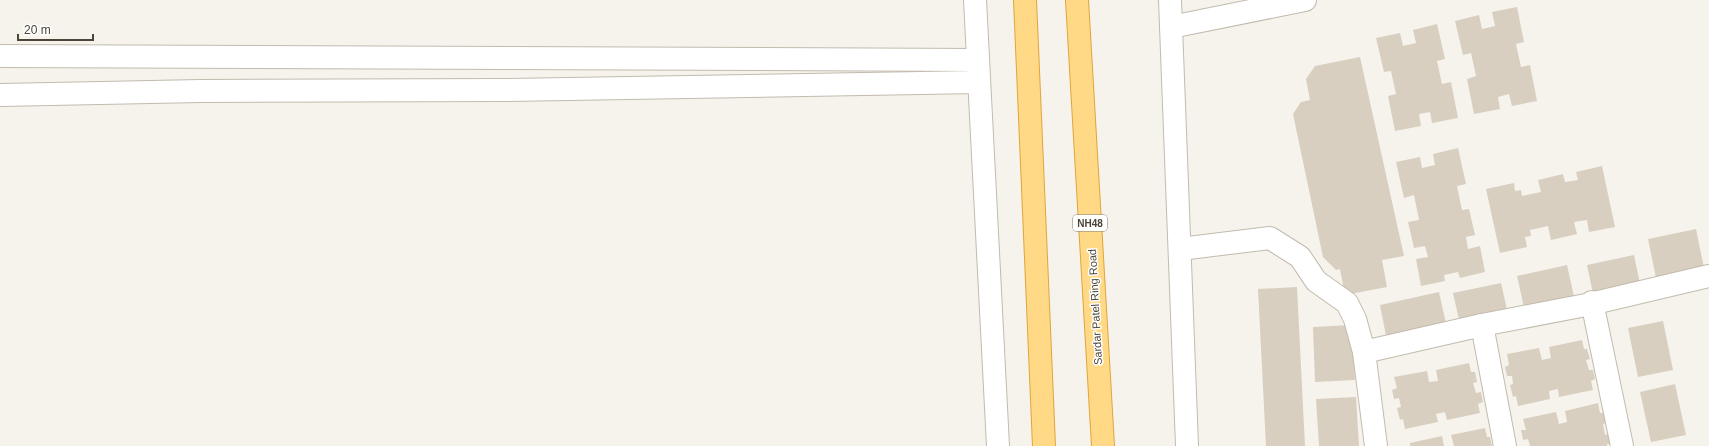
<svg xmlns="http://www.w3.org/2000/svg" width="1709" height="446" font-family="Arial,sans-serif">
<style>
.building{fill:#d8cfc1}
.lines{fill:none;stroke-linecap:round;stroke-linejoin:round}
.minor-casing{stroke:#c2bbae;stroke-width:24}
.tertiary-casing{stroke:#c2bbae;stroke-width:24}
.trunk-casing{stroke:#e0a43c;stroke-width:24}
.minor{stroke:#fff;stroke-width:22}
.tertiary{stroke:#fff;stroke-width:22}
.trunk{stroke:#ffd985;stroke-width:22}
.labels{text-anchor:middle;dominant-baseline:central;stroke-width:3;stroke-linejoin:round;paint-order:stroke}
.shield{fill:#fff;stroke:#817c74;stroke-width:1}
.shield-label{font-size:10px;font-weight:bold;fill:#4b4439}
.street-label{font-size:11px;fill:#4b4439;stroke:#fff}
</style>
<rect width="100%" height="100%" fill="#f6f3ec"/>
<g class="building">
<path d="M1517 7 1524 42 1516 44 1521 67 1530 65 1537 101 1512 106 1509 94 1498 97 1500 109 1474 114 1467 79 1476 76 1471 53 1463 55 1455 21 1479 15 1482 29 1495 26 1492 12Z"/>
<path d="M1437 24 1445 59 1437 61 1442 84 1451 82 1458 118 1432 123 1430 112 1419 114 1421 126 1395 131 1388 96 1396 94 1391 71 1384 72 1376 38 1400 33 1403 46 1416 43 1413 30Z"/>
<path d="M1360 57 1404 256 1382 260 1387 287 1345 295 1340 269 1336 270 1323 257 1293 114 1301 102 1310 100 1306 79 1315 66Z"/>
<path d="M1458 148 1466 184 1457 186 1462 210 1469 209 1475 235 1466 237 1468 249 1480 246 1485 272 1460 278 1458 272 1444 275 1445 281 1421 286 1416 259 1428 257 1425 246 1414 248 1408 222 1419 220 1414 195 1404 198 1396 162 1420 157 1422 168 1435 165 1433 154Z"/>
<path d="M1602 166 1615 227 1589 232 1587 220 1574 222 1577 234 1551 240 1548 226 1530 230 1531 236 1525 237 1527 247 1500 253 1486 189 1514 183 1515 191 1521 190 1522 196 1541 192 1538 180 1563 174 1565 182 1578 180 1576 172Z"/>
<path d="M1696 229 1704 268 1656 278 1648 239Z"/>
<path d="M1634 255 1640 284 1593 294 1587 265Z"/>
<path d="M1567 265 1575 301 1525 312 1517 276Z"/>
<path d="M1501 283 1508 314 1460 324 1453 293Z"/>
<path d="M1297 287 1305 446H1266L1258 289Z"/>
<path d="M1439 292 1447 328 1387 341 1380 305Z"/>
<path d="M1663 321 1673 370 1638 377 1628 328Z"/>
<path d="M1352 325 1355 380 1315 382 1313 327Z"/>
<path d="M1582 340 1584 349H1587L1590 359 1586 360 1589 370H1593L1595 379 1591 381 1593 390 1559 397 1558 389 1549 391 1550 399 1518 406 1516 396 1513 397 1510 385 1513 384 1512 376H1507L1505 367 1509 365 1507 354 1539 348 1542 360 1551 358 1549 347Z"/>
<path d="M1469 363 1471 372H1475L1477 382 1473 383 1476 393 1481 392 1483 402 1478 404 1480 413 1447 420 1445 412 1436 414 1438 422 1405 429 1403 419 1400 420 1397 408 1401 407 1399 398 1394 399 1392 390 1397 388 1394 377 1427 371 1429 382 1438 381 1436 370Z"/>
<path d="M1675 384 1686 435 1651 442 1640 392Z"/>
<path d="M1356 397 1359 446H1319L1316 399Z"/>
<path d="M1598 403 1600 413H1604L1606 423 1603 424 1605 435 1610 433 1612 444H1607V446H1530L1528 439 1523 440 1521 430H1526L1523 419 1556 412 1559 424 1567 422 1565 411Z"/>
<path d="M1485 428 1487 437H1490L1492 446H1454L1451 435Z"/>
<path d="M1442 436 1444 446H1410V443Z"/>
</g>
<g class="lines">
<defs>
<g id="minor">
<path d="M1171 27 1305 0"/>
<path d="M0 56 978 60"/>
<path d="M0 95 201 91 505 90 979 82"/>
<path d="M1180 249 1270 238 1300 257 1316 281 1347 303 1355 319 1364 352 1482 325 1586 305 1709 276"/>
<path d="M1592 302 1622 446"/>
<path d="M1482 325 1505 446"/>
<path d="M1364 352 1376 446"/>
</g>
<g id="tertiary">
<path d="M975 0 998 446"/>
<path d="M1170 0 1187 446"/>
</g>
<g id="trunk">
<path d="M1025 0 1044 446"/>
<path d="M1077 0 1103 446"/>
</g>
</defs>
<use href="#minor" class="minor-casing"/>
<use href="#tertiary" class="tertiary-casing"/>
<use href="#trunk" class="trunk-casing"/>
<use href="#minor" class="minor"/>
<use href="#tertiary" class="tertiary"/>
<use href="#trunk" class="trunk"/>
</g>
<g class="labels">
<rect class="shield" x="1073" y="215" width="34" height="16" rx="3"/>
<g class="shield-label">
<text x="1090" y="223">NH48</text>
</g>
<g class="street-label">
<text transform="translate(1095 307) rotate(-93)">Sardar Patel Ring Road</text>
</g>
</g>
<path d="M18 34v6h75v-6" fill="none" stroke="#4b4439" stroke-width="2"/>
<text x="24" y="34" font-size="12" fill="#4b4439" stroke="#ffffff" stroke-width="3" paint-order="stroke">20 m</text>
</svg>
